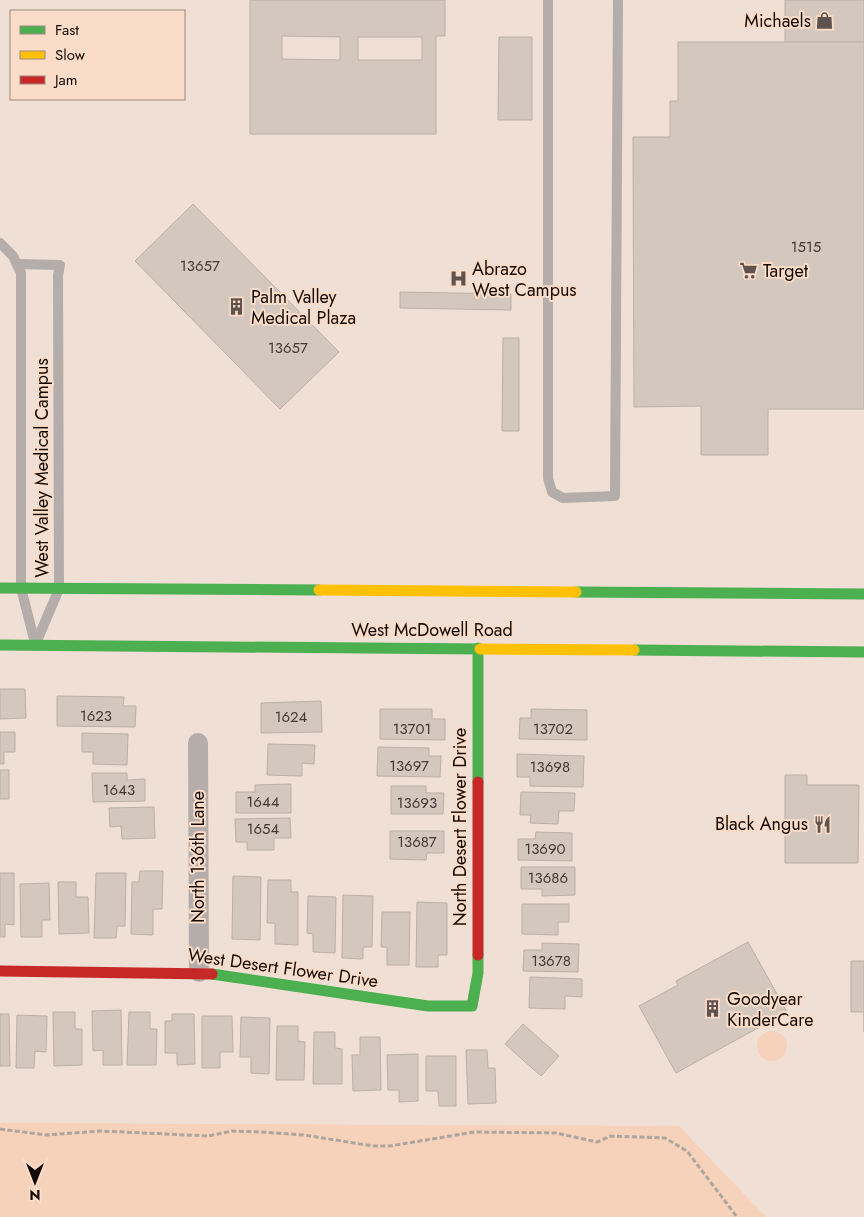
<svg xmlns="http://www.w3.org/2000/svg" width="864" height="1217" font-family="Jost,sans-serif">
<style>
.green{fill:#f6d2ba}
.building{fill:#d4c7be;stroke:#bcafa6;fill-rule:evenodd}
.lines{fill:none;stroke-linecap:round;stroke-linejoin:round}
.path{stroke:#aca5a0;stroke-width:3;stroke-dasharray:5 2.5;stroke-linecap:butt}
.lane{stroke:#b4ada9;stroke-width:10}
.street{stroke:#b4ada9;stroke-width:20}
.fast{stroke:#4caf50;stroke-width:11}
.slow{stroke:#ffc107;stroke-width:11}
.jam{stroke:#c62828;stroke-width:11}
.labels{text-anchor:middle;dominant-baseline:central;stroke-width:4;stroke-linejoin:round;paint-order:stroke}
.number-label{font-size:15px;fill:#443a34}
.poi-label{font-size:18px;fill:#120904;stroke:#fbdcc8;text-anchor:start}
.street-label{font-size:18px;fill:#120904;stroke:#fbdcc8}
</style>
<rect width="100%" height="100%" fill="#efdfd4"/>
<g class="green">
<circle cx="772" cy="1046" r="15"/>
<path d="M0 1123 679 1126 766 1217H0Z"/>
</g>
<g class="building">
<path d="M250 0H445V36H436V134H250ZM282 36 340 37V60L282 59ZM358 37H422V60H358Z"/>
<rect x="785" y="0" width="79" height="42"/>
<path d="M499 37H532V120H498Z"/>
<path d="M678 42H864V409H768V455H701V406L634 407 633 137H670V101H678Z"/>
<path d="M193 204 339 352 280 409 135 261Z"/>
<path d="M400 292 511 294V310L400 308Z"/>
<path d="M503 338H519V431H502Z"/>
<path d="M0 689H25L26 718 0 719Z"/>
<path d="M57 696 124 697 123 706H136L135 727 57 726Z"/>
<path d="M321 701 322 732 261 733V703Z"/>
<path d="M380 709H432V719H445V740L380 739Z"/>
<path d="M531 709 587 710V740L519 739 520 718H531Z"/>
<path d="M0 732H15V752H4V764H0Z"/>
<path d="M82 733 128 734 127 765 93 764V752H82Z"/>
<path d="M268 744 315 745 314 764 302 763V776L267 775Z"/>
<path d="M378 747 429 748V756H441L440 777 377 776Z"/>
<path d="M517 754 584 756 583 787 530 786V777H517Z"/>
<rect x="0" y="770" width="9" height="29"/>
<path d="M92 773H127V780L145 779V801L93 802Z"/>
<path d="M785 775H807V785H859L858 863H785Z"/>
<path d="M291 784V813H236V792H255V785Z"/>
<path d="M391 786H426V793H444L443 814H391Z"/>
<path d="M521 792 575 793 574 811H559L558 824 530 823 531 815H520Z"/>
<path d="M154 807 155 838 122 839 121 826 110 827 109 808Z"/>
<path d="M290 818 291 838H274V850H247V842H236L235 819Z"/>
<path d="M390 831H444V853H427L426 860 390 859Z"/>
<path d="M536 832 572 833V861L518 860V839H535Z"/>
<path d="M521 867H575V895L542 896V889H521Z"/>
<path d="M140 871H163L162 909H153V935L131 934 132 882H139Z"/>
<path d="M0 873H14V925L5 924V937H0Z"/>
<path d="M96 873H126L125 926H117L116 938H94Z"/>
<path d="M233 876 261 877 260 940 232 939Z"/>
<path d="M268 880H291V892H298V945L275 944V923H267Z"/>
<path d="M58 882H76V897H88L89 933 59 934Z"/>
<path d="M49 883 50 920H42V937H21L20 884Z"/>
<path d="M343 895 373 896 372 947H363V959L342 958Z"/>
<path d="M308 896 336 897 335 953 313 952V934L307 933Z"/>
<path d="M417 902 447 903V955H438V967H416Z"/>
<path d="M522 904H569V922H558V935L522 934Z"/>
<path d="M382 912H410L409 965H387V947H381Z"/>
<path d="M748 942 787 1012 676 1073 639 1006 678 985 676 981Z"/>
<path d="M542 943 579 944 578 972 523 971 524 950H542Z"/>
<path d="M851 961H864V1032V1012H851Z"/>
<path d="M530 977 582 979V997L565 996V1009L529 1008Z"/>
<path d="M121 1010 122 1065H103V1050L93 1051 92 1011Z"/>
<path d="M53 1012H75V1029H82V1065L54 1066Z"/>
<path d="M129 1012H150V1029H157L156 1065H127Z"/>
<path d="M0 1014H9L10 1066H0Z"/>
<path d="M172 1014H194L195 1064 177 1065V1053H165V1021H172Z"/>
<path d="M17 1015 47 1016 46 1052 35 1051 34 1068H16Z"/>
<path d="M202 1016H232L233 1052H220V1068H202Z"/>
<path d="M241 1017 270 1018 269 1074 251 1073V1057H240Z"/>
<path d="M523 1024 559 1056 541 1076 505 1044Z"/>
<path d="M277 1026H298V1041L305 1042 304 1080H276Z"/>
<path d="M314 1032H335V1048L342 1049V1084H313Z"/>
<path d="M360 1037H380L381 1090 353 1091 352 1055H360Z"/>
<path d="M466 1050H487L488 1068H495L496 1103 468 1104Z"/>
<path d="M418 1054V1101L399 1102V1090H388L387 1055Z"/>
<path d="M426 1056H456V1106H439L438 1091H426Z"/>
</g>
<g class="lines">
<path class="path" d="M0 1129 46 1135 101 1131 208 1136 232 1131 261 1132 304 1135 373 1146H390L474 1132 556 1133 597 1142 611 1136 665 1138 687 1151 737 1217"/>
<g class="lane">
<path d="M548 0V478L552 492 563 498 615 496 618 0"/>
<path d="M0 243 13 256 21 273V588L35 643"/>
<path d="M17 264 60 265 58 275 59 589 36 643"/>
</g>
<path class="street" d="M198 743 199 972"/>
<g class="fast">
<path d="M0 588 319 590"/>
<path d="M576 592 864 594"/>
<path d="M0 645 480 649"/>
<path d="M478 648V782"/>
<path d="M634 650 864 652"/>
<path d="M212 974 428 1006H472L478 973V955"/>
</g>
<g class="slow">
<path d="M319 590 576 592"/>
<path d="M480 649 634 650"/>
</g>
<g class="jam">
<path d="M478 782V955"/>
<path d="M0 971 212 974"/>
</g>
</g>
<defs>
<symbol id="shop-bare" viewBox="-9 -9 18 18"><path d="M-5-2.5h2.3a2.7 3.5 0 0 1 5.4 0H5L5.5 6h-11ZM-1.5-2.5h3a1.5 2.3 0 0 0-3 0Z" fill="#5f544d" stroke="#fbdcc8" stroke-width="2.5" paint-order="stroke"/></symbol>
<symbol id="supermarket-bare" viewBox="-9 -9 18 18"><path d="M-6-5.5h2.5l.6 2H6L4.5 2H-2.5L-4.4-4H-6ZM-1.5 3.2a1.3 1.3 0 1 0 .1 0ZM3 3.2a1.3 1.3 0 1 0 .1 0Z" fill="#5f544d" stroke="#fbdcc8" stroke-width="2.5" paint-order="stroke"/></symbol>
<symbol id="hospital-bare" viewBox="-9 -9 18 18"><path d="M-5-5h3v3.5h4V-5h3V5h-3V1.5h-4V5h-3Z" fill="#5f544d" stroke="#fbdcc8" stroke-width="2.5" paint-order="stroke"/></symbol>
<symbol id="building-bare" viewBox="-9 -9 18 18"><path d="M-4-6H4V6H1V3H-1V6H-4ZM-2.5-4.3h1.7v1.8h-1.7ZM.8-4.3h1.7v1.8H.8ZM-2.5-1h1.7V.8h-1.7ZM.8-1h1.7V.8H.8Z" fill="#5f544d" stroke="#fbdcc8" stroke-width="2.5" paint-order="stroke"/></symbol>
<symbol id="restaurant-bare" viewBox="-9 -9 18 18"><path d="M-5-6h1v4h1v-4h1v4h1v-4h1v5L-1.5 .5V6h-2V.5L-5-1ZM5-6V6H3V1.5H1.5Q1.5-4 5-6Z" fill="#5f544d" stroke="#fbdcc8" stroke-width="2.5" paint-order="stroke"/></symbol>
</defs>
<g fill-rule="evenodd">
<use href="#shop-bare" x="812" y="8" width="25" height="25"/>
<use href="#supermarket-bare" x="736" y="258" width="25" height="25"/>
<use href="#hospital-bare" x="446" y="266" width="25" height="25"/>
<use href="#building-bare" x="224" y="294" width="25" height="25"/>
<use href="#restaurant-bare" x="810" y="812" width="25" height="25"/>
<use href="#building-bare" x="700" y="996" width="25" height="25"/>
</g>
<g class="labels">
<g class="number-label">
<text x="806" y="247">1515</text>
<text x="200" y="266">13657</text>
<text x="288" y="348">13657</text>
<text x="96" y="716">1623</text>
<text x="291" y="717">1624</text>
<text x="412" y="729">13701</text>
<text x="553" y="729">13702</text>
<text x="409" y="766">13697</text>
<text x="550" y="767">13698</text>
<text x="119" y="790">1643</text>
<text x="263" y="802">1644</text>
<text x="417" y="803">13693</text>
<text x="263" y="829">1654</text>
<text x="417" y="842">13687</text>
<text x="545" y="849">13690</text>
<text x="548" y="878">13686</text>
<text x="551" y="961">13678</text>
</g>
<g class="poi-label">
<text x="811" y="21" text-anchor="end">Michaels</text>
<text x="472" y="269">Abrazo<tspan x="472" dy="21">West Campus</tspan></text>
<text x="763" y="271">Target</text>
<text x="251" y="297">Palm Valley<tspan x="251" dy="21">Medical Plaza</tspan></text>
<text x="808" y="824" text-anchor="end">Black Angus</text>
<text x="727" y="999">Goodyear<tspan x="727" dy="21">KinderCare</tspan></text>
</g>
<g class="street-label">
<text transform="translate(42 468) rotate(-90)">West Valley Medical Campus</text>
<text x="432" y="630">West McDowell Road</text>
<text transform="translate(460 827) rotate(-90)">North Desert Flower Drive</text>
<text transform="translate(198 857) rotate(-90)">North 136th Lane</text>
<text transform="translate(283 968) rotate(8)">West Desert Flower Drive</text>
</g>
</g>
<rect x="10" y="10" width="175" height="90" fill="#fbdcc8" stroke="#9e887a"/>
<rect x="20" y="26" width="25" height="8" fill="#4caf50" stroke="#9e887a"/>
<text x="55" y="35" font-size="15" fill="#120904">Fast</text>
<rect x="20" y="51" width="25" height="8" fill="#ffc107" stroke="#9e887a"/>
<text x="55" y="60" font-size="15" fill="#120904">Slow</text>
<rect x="20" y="76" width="25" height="8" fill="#c62828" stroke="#9e887a"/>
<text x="55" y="85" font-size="15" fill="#120904">Jam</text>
<g transform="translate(35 1182) rotate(180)" stroke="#fbdcc8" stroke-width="4" paint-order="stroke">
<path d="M0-4L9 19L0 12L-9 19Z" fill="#120904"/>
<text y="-8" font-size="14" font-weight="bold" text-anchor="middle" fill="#120904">N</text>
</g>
</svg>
